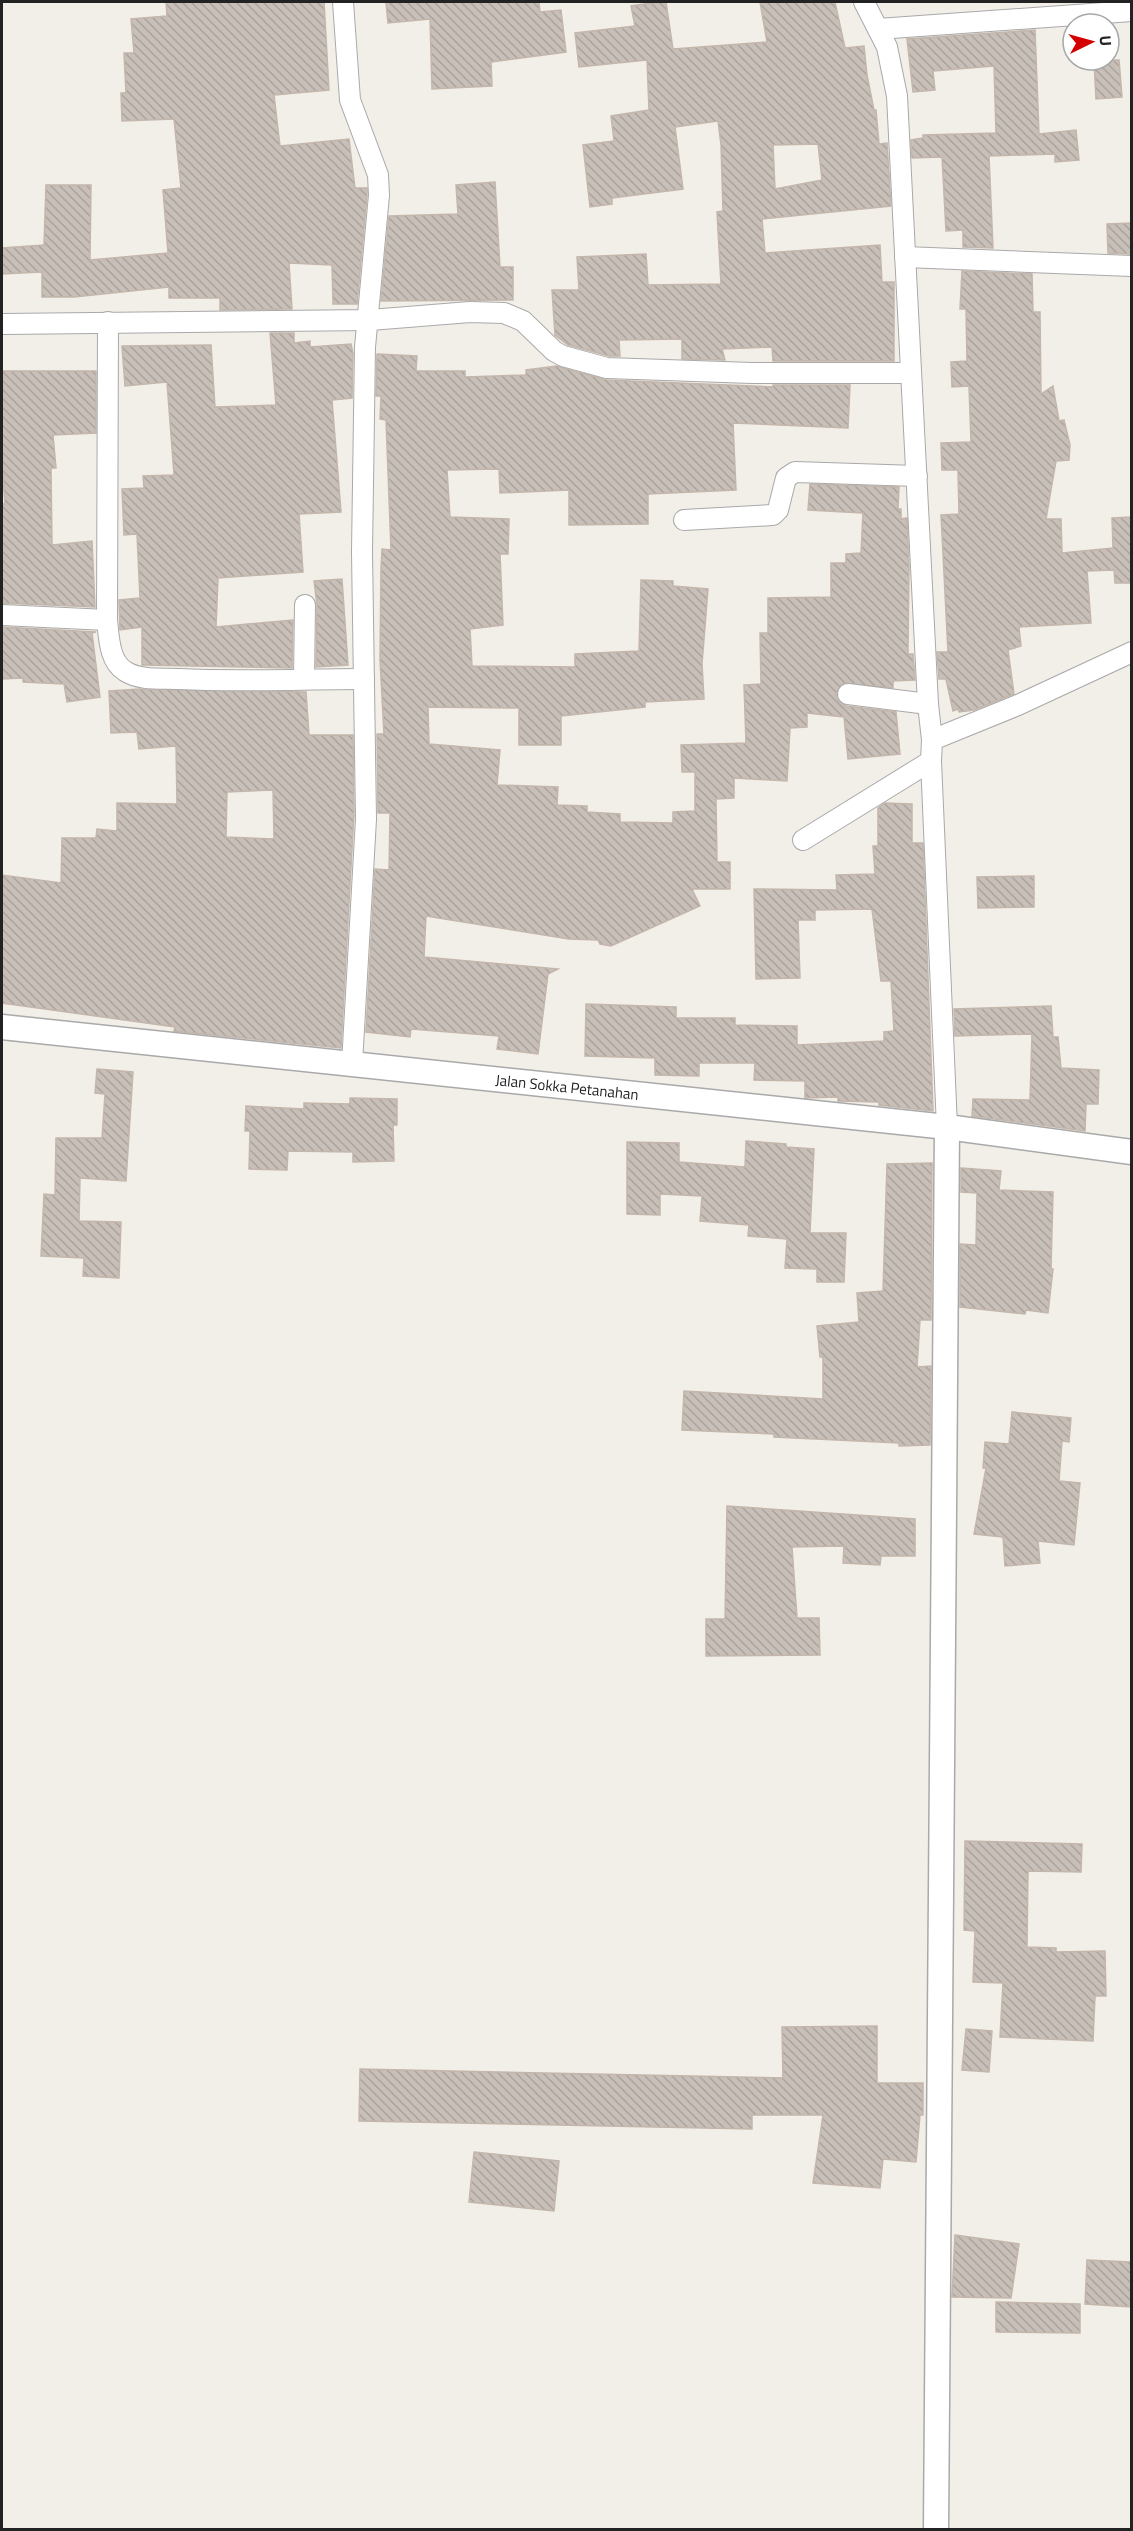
<svg xmlns="http://www.w3.org/2000/svg" width="1133" height="2531" font-family="'Titillium Web',sans-serif">
<style>
.building{fill:url(#building-back-hatch);stroke:#c4b6ab;stroke-width:1.5;fill-rule:evenodd}
.lines{fill:none;stroke-linecap:round;stroke-linejoin:round}
.minor-casing{stroke:#a9a9a9;stroke-width:22}
.tertiary-casing{stroke:#a9a9a9;stroke-width:27}
.minor{stroke:#fff;stroke-width:20}
.tertiary{stroke:#fff;stroke-width:24}
.labels{text-anchor:middle;dominant-baseline:central;stroke-width:5;stroke-linejoin:round;paint-order:stroke}
.street-label{font-size:15px;fill:#222;stroke:#fff}
</style>
<defs>
<pattern id="building-back-hatch" width="6" height="6" patternUnits="userSpaceOnUse" patternTransform="scale(1.5)"><rect width="6" height="6" fill="#c7bfb8"/><path d="M-1 5l2 2M0 0l6 6M5-1l2 2" fill="none" stroke="#aba49e"/></pattern>
</defs>
<rect width="100%" height="100%" fill="#f2efe9"/>
<g class="building">
<path d="M166 2H324L329 90 274 95 280 146 349 139 355 188H367V195L357 304H333L332 265 289 263 292 309 220 310V298H169V287L74 297H42V272L2 274V248L44 245 46 185H91L90 260 168 253 163 190 181 188 174 119 122 121 121 93H126L124 53H134L131 19 167 16Z"/>
<path d="M386 2H539L540 12 561 10 566 52 491 62 492 86 432 89 430 19 388 23Z"/>
<path d="M658 2H666L673 49 767 42 760 2H835L845 48 864 46 867 75 874 110H876L879 144 887 143 891 206 762 219 765 253 880 245 882 282H894V361H773L772 347 722 349 725 360 682 359V339L619 340 620 356H609L568 345 555 335 552 290H579L577 257 646 254 648 285 721 284 717 212 723 211 721 145 718 121 675 127 683 189 612 198V204L590 207 583 145 614 141 611 116 649 110 647 60 579 67 575 33 635 26 631 6ZM818 144 822 180 775 189 773 145Z"/>
<path d="M1035 30 1039 134 1076 130 1079 160 1055 162V154L989 156 993 248 963 247V230L946 231 942 157 912 158 911 140 923 138V135L996 133 994 66 933 71 935 90 913 92 907 39Z"/>
<path d="M1094 60H1119L1122 97 1096 99Z"/>
<path d="M495 182 500 267H513V300L381 301 389 216 458 214 456 185Z"/>
<path d="M1131 223V254L1108 253 1107 224Z"/>
<path d="M962 271 1032 274 1033 312H1040L1041 394 1053 386 1059 421 1064 420 1070 445 1069 460 1056 461 1046 519H1061L1062 553 1113 548 1112 518 1131 517V583H1115L1114 570 1087 571 1091 623 1019 627 1021 646 1008 650 1014 694 974 710 959 712 958 709 953 711 946 679H939L937 652H948L941 515 959 514 958 470H942L941 443 971 442 969 386 952 387 951 362 967 361 966 309H960Z"/>
<path d="M270 333H294V343L310 341V347L351 344 353 353 352 398 332 400 341 512 299 514 303 572 218 578 216 627 293 620 292 668 142 665V627L120 630 119 600 140 598 137 534 124 535 122 489 144 488 143 476 174 475 167 382 125 386 122 346 211 345 215 407 276 405Z"/>
<path d="M377 354 417 356 416 371H465V377L526 375V370L557 366 607 380 773 387V385H850L848 428 733 423 736 490 648 494V524L569 525V490L500 493 499 469 447 470 450 517 509 519 508 554H500L503 625 470 629 472 666 575 667V654L639 651 641 580 673 581V586L708 589 702 664 704 699 645 702V707L561 716V745H519V708L428 707 429 744 500 750 497 785 558 787 557 805 587 806V812L620 814V822L673 823V812L695 811V772H682L681 745 746 743 744 685 761 684 760 633H768V598L831 597V563H846V554L861 553 863 513 808 510 810 484 899 487 898 509H901V519L907 518 909 567 908 654H913L915 680 893 681V688L844 683 836 693 837 699 846 706 896 712 900 754 848 759 844 717 807 713V727L790 728 787 781 734 778V798L716 799 717 862H730V889H692L700 906 611 946 600 944 598 940 569 939 426 916 424 957 558 969 548 974 538 1054 497 1049 499 1036 411 1029 410 1037 366 1032 375 869 389 870 390 813H378L377 734H384L380 660 381 568 382 549 391 550 386 420 380 419 381 396H376Z"/>
<path d="M2 371H96V433L53 435 56 468H51L52 545 92 541 95 607 2 603V504H5L2 465Z"/>
<path d="M342 579 348 665 316 667 317 605 314 581Z"/>
<path d="M2 627 96 632 92 633 100 697 67 702 64 684 23 682V678L2 679Z"/>
<path d="M140 689 306 692 309 735H353L354 813 341 1048 174 1031 175 1027 2 1003V875L61 883 62 838H96L97 829 117 831V803L177 804 176 746 139 749 137 732 111 733 109 691ZM273 790 274 839 226 837 227 792Z"/>
<path d="M885 803 912 804V843H923L933 1111 879 1105V1102L838 1101V1097L805 1098V1081L754 1080 755 1063H699V1076L655 1075V1058L585 1056 586 1004 676 1007V1018H735V1025L797 1026V1045L884 1041V1032L894 1031 891 981H881L872 909 815 910V920H798L800 978 756 979 754 889 837 890 836 875 875 874 873 846H878V808Z"/>
<path d="M1034 876V907L978 908 977 877Z"/>
<path d="M1051 1006 1053 1037H1058L1061 1068 1099 1070 1098 1104H1086L1085 1131 972 1116 973 1099 1030 1100 1032 1034 955 1036 954 1009Z"/>
<path d="M97 1069 133 1072 126 1181 80 1178 79 1221 121 1222 119 1278 83 1276 84 1258 41 1256 44 1194 55 1195 56 1138H102L105 1094 95 1093Z"/>
<path d="M350 1098 397 1099V1125H393L394 1161 353 1162V1152L288 1151 287 1170 249 1169 250 1131H245L246 1106 304 1109V1103L350 1104Z"/>
<path d="M746 1141 786 1144V1147L814 1149 810 1233H846L844 1282H817V1269L785 1268 787 1239 748 1236 749 1225 700 1221 702 1196 660 1194V1215L627 1214V1142L679 1143V1162L745 1167Z"/>
<path d="M932 1163 931 1320H920L917 1367 931 1366 930 1445 899 1446V1443L774 1437V1434L682 1430 684 1391 823 1399V1357H820L817 1326 859 1322 857 1293 883 1291 887 1164Z"/>
<path d="M961 1168 1001 1171 999 1190 1053 1192 1051 1269H1053L1048 1313 1026 1310 1025 1314 960 1307V1244L976 1245 977 1193 961 1192Z"/>
<path d="M1012 1412 1071 1418 1069 1442 1062 1441 1059 1481 1080 1483 1074 1545 1038 1541 1040 1563 1005 1566 1003 1537 974 1534 986 1468H983L985 1442 1009 1444Z"/>
<path d="M727 1506 915 1519V1556H881L880 1565 843 1563 844 1546 792 1547 797 1618H819L820 1655 706 1656V1619H725Z"/>
<path d="M965 1841 1082 1844 1081 1872 1028 1871 1027 1947 1056 1948V1952L1105 1951 1106 1996H1095L1093 2041 1000 2037 1003 1983 973 1982 975 1931 964 1930Z"/>
<path d="M877 2026V2083H923V2115H920L916 2162 883 2159 880 2188 813 2183 823 2115H752V2129L359 2121 360 2069 783 2078 782 2027Z"/>
<path d="M966 2029 992 2031 989 2072 962 2070Z"/>
<path d="M474 2152 559 2161 554 2211 469 2202Z"/>
<path d="M955 2235 1019 2244 1011 2298 952 2297Z"/>
<path d="M1087 2260 1131 2262V2307L1085 2304Z"/>
<path d="M996 2302 1080 2304V2333L996 2332Z"/>
</g>
<g class="lines">
<defs>
<g id="minor">
<path d="M343 2 350 100 378 175 379 195 365 347 362 552 366 819 352 1064"/>
<path d="M864 2 887 47 897 96 928 704 932 740 931 761 947 1127"/>
<path d="M878 29 1132 11"/>
<path d="M905 257 1132 266"/>
<path d="M108 322 107 620C109 637 109 661 125 671 140 681 162 678 179 679 241 682 302 679 364 679"/>
<path d="M2 324 370 320 470 312 504 313 523 321 554 351 563 356 607 368 752 373H911"/>
<path d="M684 520 773 515 778 510 786 478 795 472 917 476"/>
<path d="M2 615 107 620"/>
<path d="M304 679 305 605"/>
<path d="M848 694 928 704"/>
<path d="M932 740 1018 705 1132 652"/>
<path d="M803 840 931 761"/>
</g>
<g id="tertiary">
<path d="M2 1027 947 1127 1132 1152"/>
<path d="M936 2530 947 1127"/>
</g>
</defs>
<use href="#minor" class="minor-casing"/>
<use href="#tertiary" class="tertiary-casing"/>
<use href="#minor" class="minor"/>
<use href="#tertiary" class="tertiary"/>
</g>
<g class="labels">
<g class="street-label">
<text transform="translate(567 1087) rotate(6)">Jalan Sokka Petanahan</text>
</g>
</g>
<rect width="1133" height="2531" fill="none" stroke="#222222" stroke-width="6"/>
<g transform="translate(1091 42) rotate(85)"><circle r="28" fill="#ffffff" stroke="#a7a7a7" stroke-width="1.5"/>
<path d="M0-4.5L10 22L0 15L-10 22Z" fill="#d40000"/>
<text y="-9" font-size="16" font-weight="bold" text-anchor="middle" fill="#222222">U</text>
</g>
</svg>
